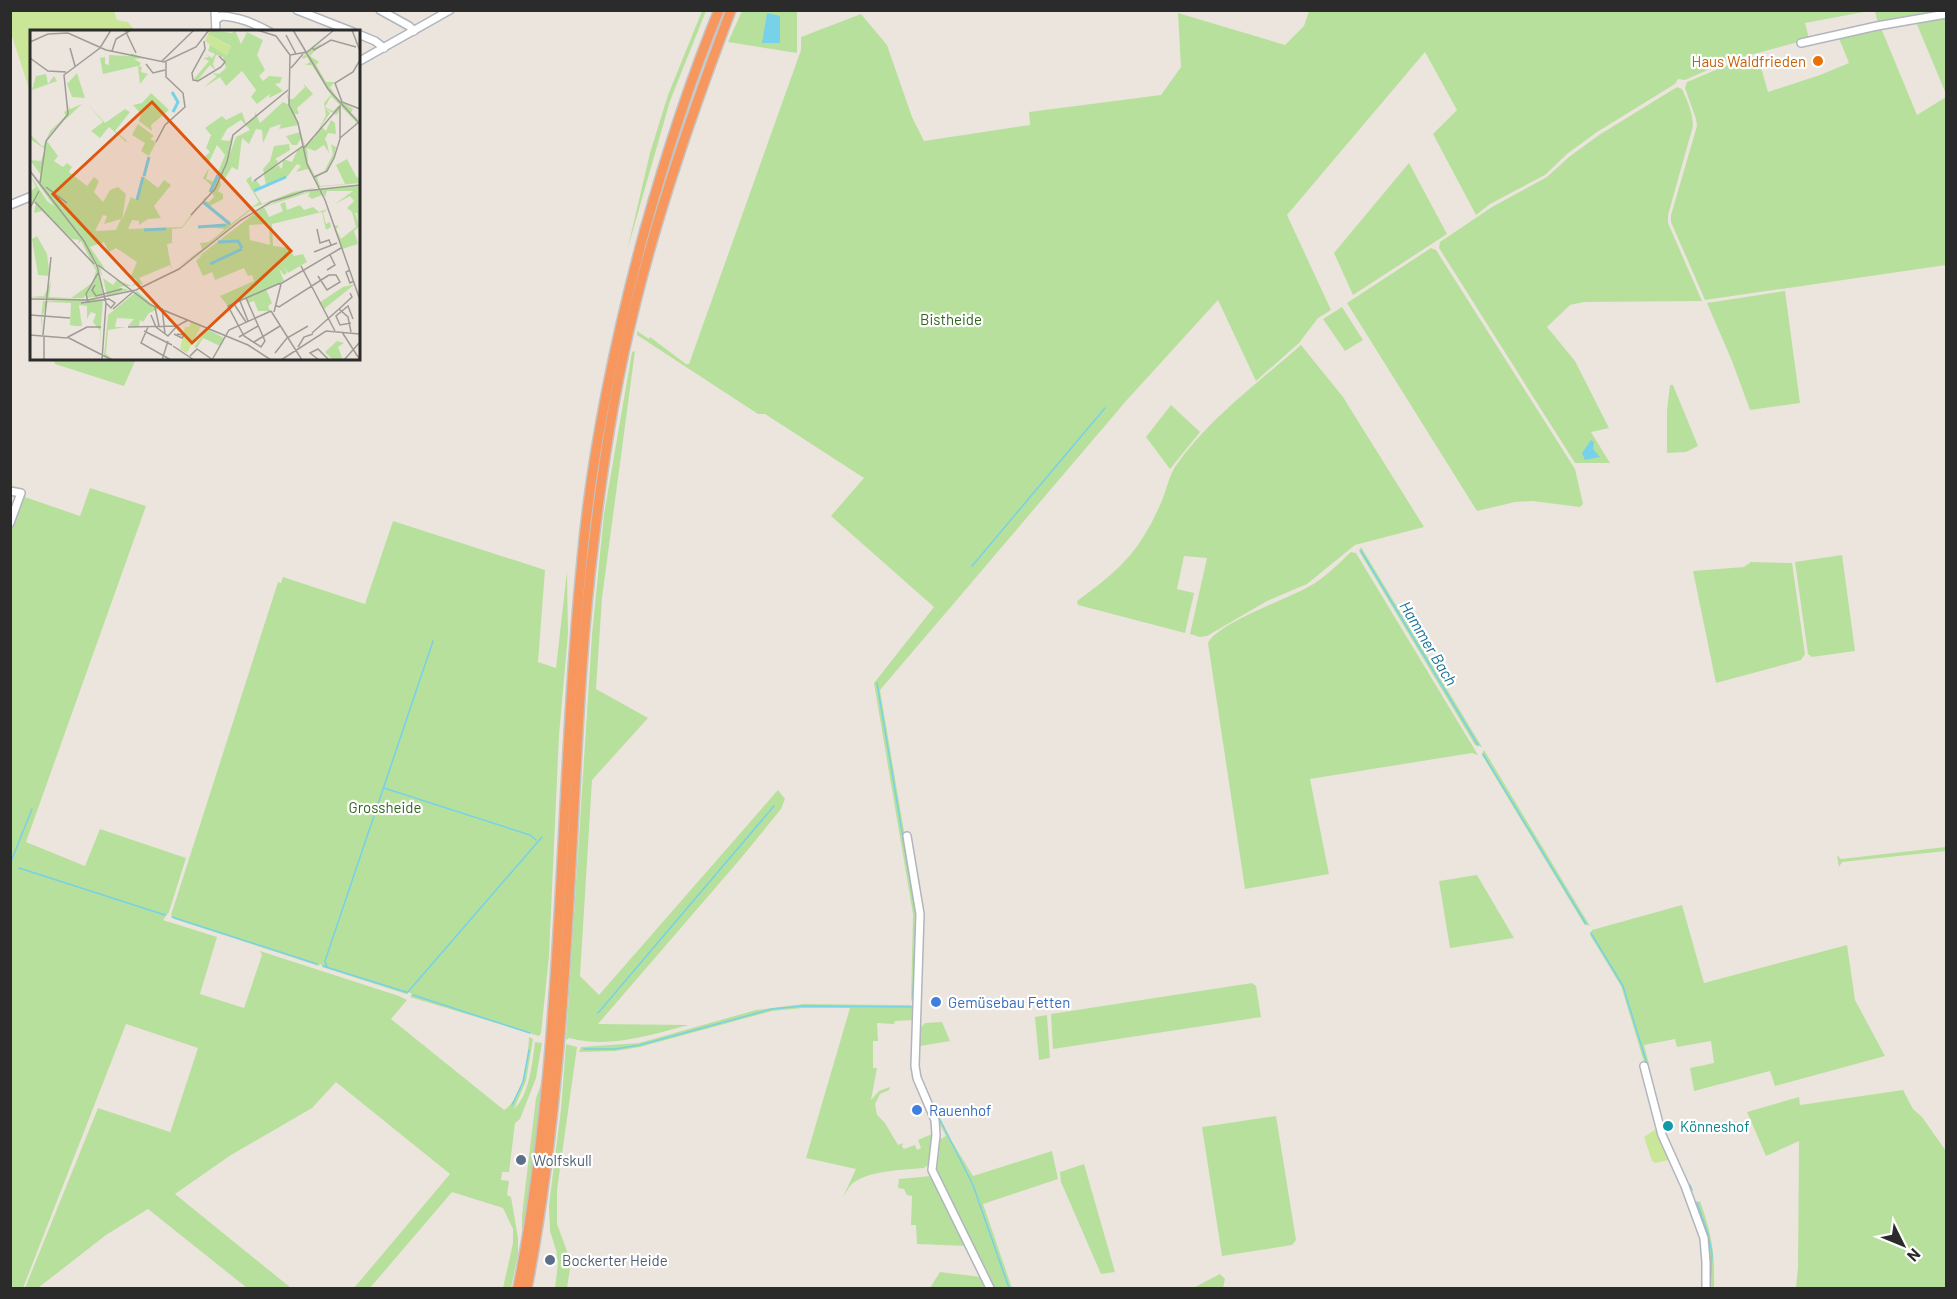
<svg xmlns="http://www.w3.org/2000/svg" width="1957" height="1299" font-family="Barlow,sans-serif">
<style>
.green{fill:#b8e09d}
.pitch{fill:#cae799}
.water{fill:#76d1e9}
.lines{fill:none;stroke-linecap:round;stroke-linejoin:round}
.stream{stroke:#76d1e9;stroke-width:1.5}
.minor-casing{stroke:#b1b5be;stroke-width:10}
.highway-casing{stroke:#c4c4c4;stroke-width:12}
.minor{stroke:#fff;stroke-width:7}
.highway{stroke:#f7975e;stroke-width:9}
.food-dot{fill:#e8710a;stroke:#fff;stroke-width:2}
.shop-dot{fill:#3f7fe0;stroke:#fff;stroke-width:2}
.culture-dot{fill:#0f9aa8;stroke:#fff;stroke-width:2}
.service-dot{fill:#5c6f8a;stroke:#fff;stroke-width:2}
.labels{text-anchor:middle;dominant-baseline:central;stroke-width:4.5;stroke-linejoin:round;paint-order:stroke}
.food-label{font-size:15px;fill:#c56008;stroke:#fff;text-anchor:end}
.park-label{font-size:15px;fill:#31651e;stroke:#fff}
.shop-label{font-size:15px;fill:#366cbe;stroke:#fff;text-anchor:start}
.culture-label{font-size:15px;fill:#0d838f;stroke:#fff;text-anchor:start}
.service-label{font-size:15px;fill:#4e5e75;stroke:#fff;text-anchor:start}
.water-label{font-size:16px;font-style:italic;fill:#147196;stroke:#fff}
.inset-river{fill:none;stroke:#76d1e9;stroke-width:3}
.inset-road{fill:none;stroke:#9f9b96;stroke-width:1.5}
.view{fill:#df570e;fill-opacity:0.15;stroke:#df570e;stroke-width:3}
.inset-edge{fill:none;stroke:#2b2b2b;stroke-width:3}
</style>
<rect width="100%" height="100%" fill="#ece5de"/>
<g class="green">
<path d="M1946 10 1878 24 1875 11Z"/>
<path d="M702 11H706L670 101 627 251 650 153 668 95Z"/>
<path d="M742 11H797V53L728 42Z"/>
<path d="M1309 11H1869L1805 23 1809 39 1728 61 1685 80 1678 79 1675 84 1597 132 1567 154 1545 175 1490 204 1476 215 1433 134 1457 110 1425 52 1287 215 1331 310 1318 318 1299 343 1256 381 1218 300 1126 401 880 690 918 914 915 997 911 1001 913 914 874 683 934 607 831 516 864 478 765 414H758L637 335V331L649 339 650 337 686 364H689L801 50V37L861 14 887 45 912 117 924 141 1030 125 1029 112 1161 95 1181 67 1178 13 1285 45 1304 26Z"/>
<path d="M1946 17V94L1916 22Z"/>
<path d="M1881 28 1917 115 1946 97V265L1705 300 1671 222V215L1697 126 1696 119 1685 88 1687 82 1730 64 1758 57 1768 92 1820 75 1849 63 1838 36Z"/>
<path d="M1677 87 1682 89C1687 100 1693 113 1693 126L1668 215V223L1702 301 1584 302 1570 305 1547 327 1575 361 1609 428 1591 432 1610 463H1575L1439 248 1440 242 1492 207 1547 177 1569 157 1599 135Z"/>
<path d="M1409 163 1447 234 1353 295 1334 253Z"/>
<path d="M1431 248 1436 250 1575 469 1583 504 1580 507 1532 501 1515 502 1477 511 1347 303Z"/>
<path d="M1785 291 1800 403 1750 410 1732 361 1707 303Z"/>
<path d="M1342 307 1363 340 1345 351 1323 319Z"/>
<path d="M1301 345 1343 397 1424 527 1355 545 1307 584 1267 601 1207 636 1200 637 1190 634 1207 558 1184 556 1177 589 1194 593 1185 633 1078 605 1077 601C1119 570 1138 554 1160 505 1166 493 1168 478 1175 467 1207 420 1259 382 1301 345Z"/>
<path d="M635 351 602 598 596 689 648 718 592 780 580 976 599 995 778 790 785 799 781 809 742 857 598 1024 689 1025C650 1035 608 1049 569 1038L566 1040 592 634 604 514 632 352Z"/>
<path d="M53 358H136V359L124 386 55 364Z"/>
<path d="M1670 385H1673L1698 446 1686 452 1667 453V410Z"/>
<path d="M1171 405 1200 432 1170 469 1146 437Z"/>
<path d="M90 488 146 506 26 842 85 866 100 829 186 858 169 912 163 920 217 937 200 994 244 1008 262 955 260 951 399 996 407 1000 391 1019 504 1110C523 1099 528 1058 529 1037L533 1039 526 1081 514 1109C530 1094 532 1063 535 1042L542 1043 536 1078 520 1119 515 1123 509 1172H502L501 1180 509 1181 507 1195 511 1197 518 1238V1254L511 1288H503L513 1243V1229L503 1208 452 1192 370 1288H354L450 1174 336 1082 312 1108 231 1155 175 1194 291 1288H247L148 1209 106 1235 38 1288H25L98 1108 170 1132 171 1130 198 1048 126 1024 23 1288H11V530L22 496 80 516Z"/>
<path d="M393 521 545 570 538 662 556 668 567 571 568 634 559 735 549 956 541 1033 539 1036 410 997 412 994 408 992 406 994 322 967V965L320 964 319 966 174 919 171 915 278 582 281 583 283 577 365 604Z"/>
<path d="M1361 547 1482 747 1475 745 1359 551Z"/>
<path d="M1351 552 1356 553 1478 755 1472 753 1310 779 1329 874 1245 889 1208 643C1216 624 1287 599 1308 587 1324 579 1338 564 1351 552Z"/>
<path d="M1842 555 1855 651 1812 657 1808 654 1795 562Z"/>
<path d="M1751 562 1792 563 1805 654 1801 660 1716 683 1693 571 1744 567Z"/>
<path d="M1484 750 1590 926 1584 924 1482 755Z"/>
<path d="M1946 847V851L1842 862 1839 867 1837 855 1841 859Z"/>
<path d="M1477 875 1514 938 1450 948 1439 881Z"/>
<path d="M1682 905 1704 983 1847 945 1855 1000 1885 1056 1775 1086 1770 1071 1694 1091 1690 1068 1714 1063 1711 1041 1677 1047 1675 1039 1644 1045 1649 1064 1645 1065 1621 986 1590 935 1592 930Z"/>
<path d="M1252 983 1256 986 1261 1017 1053 1049 1051 1014Z"/>
<path d="M803 1004 911 1005 915 1009 914 1020 895 1021 894 1024 877 1023 878 1041H873V1068H877L871 1100 879 1091 890 1087 889 1090 880 1094 875 1104 877 1115 885 1123 898 1145 903 1143 902 1146 904 1149 915 1145 917 1150 921 1148 918 1140 932 1134 929 1164 924 1168C904 1170 867 1170 851 1185 848 1188 846 1193 843 1197L856 1169 806 1158 850 1008H803L772 1011 640 1047 615 1051 579 1052 581 1047 639 1043 756 1010Z"/>
<path d="M1047 1015 1050 1058 1039 1060 1035 1017Z"/>
<path d="M942 1022 950 1041 920 1046V1074L925 1086 948 1135 973 1176 1052 1151 1058 1179 983 1204 1012 1288H992L937 1174 935 1164 937 1141 946 1136 936 1117 917 1071 920 1028 925 1023Z"/>
<path d="M566 1044 577 1047 557 1190V1224L571 1262 567 1288H555L558 1263 556 1250 550 1231 549 1205 561 1109Z"/>
<path d="M542 1082 540 1120 525 1235 522 1227V1215L536 1098Z"/>
<path d="M1903 1090 1913 1109 1922 1117 1946 1151V1288H1796L1798 1267 1799 1141 1766 1156 1747 1112 1799 1097 1800 1105Z"/>
<path d="M1276 1116 1296 1240 1292 1245 1222 1256 1202 1127Z"/>
<path d="M1084 1164 1115 1272 1101 1274 1061 1182 1060 1172Z"/>
<path d="M931 1176 957 1223 988 1288H930L940 1272 981 1277 967 1246 917 1244 916 1225H911L912 1196 907 1195 904 1189 898 1188 899 1179Z"/>
<path d="M1700 1201C1712 1235 1715 1252 1714 1288H1708C1710 1255 1707 1236 1696 1204Z"/>
<path d="M1220 1274 1225 1279 1223 1288H1193Z"/>
</g>
<g class="pitch">
<path d="M10 11H114L117 20 128 22 135 31 32 32 31 95 11 33Z"/>
<path d="M1656 1129 1669 1160 1655 1163 1652 1161 1644 1137Z"/>
</g>
<g class="water">
<path d="M767 13 780 16V43H762Z"/>
<path d="M1591 440 1594 442 1593 449 1600 457 1585 460 1582 453Z"/>
</g>
<g class="lines">
<g class="stream">
<path d="M1361 551 1478 745"/>
<path d="M972 566 1105 408"/>
<path d="M877 683 916 915 913 997"/>
<path d="M1483 754 1586 924"/>
<path d="M384 788 530 835 536 840"/>
<path d="M10 864 32 809"/>
<path d="M19 868 165 915"/>
<path d="M172 917 317 964"/>
<path d="M1591 933 1623 986 1647 1064"/>
<path d="M323 966 406 992"/>
<path d="M327 967 325 961 433 641"/>
<path d="M407 993 542 837"/>
<path d="M413 995 530 1033"/>
<path d="M598 1013 774 806"/>
<path d="M919 1046 920 1029"/>
<path d="M584 1049H615L640 1045 772 1009 803 1006 913 1007"/>
<path d="M927 1094 973 1185 1009 1288"/>
<path d="M512 1105 523 1082 529 1050"/>
<path d="M1690 1185 1692 1190"/>
<path d="M1697 1202 1708 1234 1712 1254 1710 1288"/>
</g>
<defs>
<g id="minor">
<path d="M215 10 216 32"/>
<path d="M297 10 353 32"/>
<path d="M380 10 409 26 414 31"/>
<path d="M216 20 221 16C240 17 253 23 270 32"/>
<path d="M358 34 375 41 384 48"/>
<path d="M1801 43 1877 26 1946 14"/>
<path d="M358 62 450 10"/>
<path d="M10 205 32 196"/>
<path d="M10 491 21 493 10 523"/>
<path d="M907 836 920 914 915 1066 917 1078 935 1120 936 1135 932 1170 990 1288"/>
<path d="M1644 1066 1662 1135 1685 1186 1704 1238 1706 1262V1288"/>
</g>
<g id="highway">
<path d="M518 1288C565 1049 558 802 582 560 592 450 615 340 644 233 665 158 689 83 719 10"/>
<path d="M527 1288C556 1137 565 981 573 827 578 731 582 635 594 540 603 462 615 385 634 309 659 207 694 108 731 10"/>
</g>
</defs>
<use href="#minor" class="minor-casing"/>
<use href="#highway" class="highway-casing"/>
<use href="#minor" class="minor"/>
<use href="#highway" class="highway"/>
</g>
<circle class="food-dot" cx="1818" cy="61" r="6"/>
<g class="shop-dot">
<circle cx="936" cy="1002" r="6"/>
<circle cx="917" cy="1110" r="6"/>
</g>
<circle class="culture-dot" cx="1668" cy="1126" r="6"/>
<g class="service-dot">
<circle cx="521" cy="1160" r="6"/>
<circle cx="550" cy="1260" r="6"/>
</g>
<g class="labels">
<g class="food-label">
<text x="1806" y="61">Haus Waldfrieden</text>
</g>
<g class="park-label">
<text x="951" y="319">Bistheide</text>
<text x="385" y="807">Grossheide</text>
</g>
<g class="shop-label">
<text x="948" y="1002">Gemüsebau Fetten</text>
<text x="929" y="1110">Rauenhof</text>
</g>
<g class="culture-label">
<text x="1680" y="1126">Könneshof</text>
</g>
<g class="service-label">
<text x="533" y="1160">Wolfskull</text>
<text x="562" y="1260">Bockerter Heide</text>
</g>
<g class="water-label">
<text transform="translate(1429 643) rotate(59)">Hammer Bach</text>
</g>
</g>
<g transform="translate(30 30)">
<rect width="330" height="330" fill="#ece5de"/>
<path d="M180 0 202 3 205 0 211 14 217 2 233 10 227 25 235 40 229 46 233 51 239 46 252 47 250 53 245 54 253 61 239 68 240 64 227 74 221 67 226 60 212 41 196 56 190 47 173 58 187 46 182 43 189 44 196 38 193 27 186 25 183 34 185 40 180 35 167 51 164 49 179 31 173 28 179 27 175 23 182 28 185 24 178 21 180 15 175 11 196 25 201 16 178 4ZM292 13 280 26 289 32 286 35 296 52H305L300 57 308 69 323 79 321 83 329 90 323 87 327 92 324 96 326 92 301 66 295 77 303 81 309 75 310 81 306 85 295 78 300 83 291 96 296 101 301 90 305 93 306 104 298 103 295 109 297 113 309 109 297 113 299 123 294 115 285 121 277 118 278 133 285 146 294 142 303 124 301 114 306 117 304 126 297 142 287 147 290 156 315 154 306 135 317 129 327 148 330 146V153L289 157 278 139 266 142 271 136 267 134 257 147 224 161 232 174 263 162 288 157 224 177 168 223 144 240 172 219 170 213 179 212 195 199 167 196 197 194 173 172 152 198 142 199V213L137 214 139 226 142 241 140 235 109 248 113 254 88 257 99 260 77 266 73 248 58 218 69 245 73 266 56 268V263L54 268 18 269 0 267 14 266 21 251 19 267 41 268 62 253 66 241 51 211 48 214 49 210 42 209 12 181 4 183 6 173 0 174V162L6 157 0 145 17 171 24 176 6 151 0 140 9 153 11 145 0 130 11 131 15 119 0 109V104L13 117 20 101 36 86 34 82 39 79 38 74 40 79 52 74 20 104 17 111 28 126 24 131 33 137 37 133 42 137 39 142 57 156 64 147 69 151 64 162 73 172 80 160 88 157 96 164 92 190 101 167 107 170 119 126 114 147 128 158 134 150 141 155 124 176 131 188 118 189 109 195V191L102 190 98 199 152 197 166 178 174 171 179 172 184 167 181 160 178 167 175 170 173 169 178 167 182 156 173 148 179 138 176 149 184 152 195 125 187 115 179 132 172 129 180 122 176 118 181 105 175 98 192 86 196 90 212 82 216 94 225 88V82L230 93 253 72 259 75 256 60 259 69H263L275 57 273 53 283 64 267 78 269 84H265L275 116 285 107 296 85 294 73 301 65 282 35H275L280 32 277 27 273 29 272 27 277 23 280 28 278 21ZM211 90 220 100 206 107 197 131 202 106 199 111 191 110 197 99ZM251 94 249 99 268 95 270 102 256 106 262 115H267L271 108 274 116 268 119 262 132 253 129 252 139 248 135 245 138 248 131 245 129 260 120 259 114 244 116 240 131 233 139 236 156 232 158 226 150 222 152 221 146 216 150 229 172 201 194 178 177 193 169V164L184 159 188 161 191 155 189 148 194 150 202 137 208 140 212 108 219 114 226 99 232 100 233 113 240 98ZM73 185 77 186 74 194 91 189 86 200 65 201ZM74 212 79 222 86 218 107 232 101 246 107 250 102 256 87 250 83 255 73 248 70 237 75 239 60 217ZM101 23 114 28 104 29 111 33 109 36 112 37 111 42 118 44 110 54 108 36 73 44 70 28 75 27V34L79 35V25L101 26ZM47 43 55 68H54L42 67 37 54ZM16 44 18 54 24 46 27 51 2 60 6 46ZM121 63 139 80 121 95 122 101 109 91 111 84 103 75 112 73ZM57 73 75 93 95 79 100 82 85 101 97 111 96 112 79 97 70 108 61 101 73 92ZM108 94 124 106 120 109 126 112 119 126 111 121 115 113 102 105ZM330 155 329 193 327 183H325L330 196 324 201 328 214 312 219 303 195 309 196 306 199 311 209 326 197 322 182 317 178 324 171 320 166 305 174 323 161H297L295 167 290 159ZM289 159 292 165 282 169 278 166 280 162 234 177 239 187 253 181 250 174 255 172 257 180 270 175 274 180 283 177 289 182 297 179 293 183 296 194 300 192 301 197 296 200 292 182 242 194 243 216 259 218 264 226 273 224 277 232 258 243 254 236 257 243 254 245 249 239 254 251 236 259 242 273 238 276 240 281H228L224 271 218 273 216 268 198 276 190 266 224 251 222 245 218 246 214 238 185 250 182 242 173 246 166 231 173 224 165 229 232 178 257 167ZM239 194 240 215 220 210 219 195ZM7 206 17 224 42 210 17 224 20 246 8 245 2 209ZM325 254 294 279 289 273 313 257ZM107 261 128 279 119 283 113 292 110 290 109 296H98L104 289 87 288 85 297H97L78 300 76 324 84 330 74 325 78 285ZM73 269 69 322 71 302 63 292 66 284 61 282 57 289V276L49 275 52 296H45L40 295 41 273 18 272 12 287 13 310 11 288 13 271ZM177 299 194 308 190 316 173 308 167 318 164 317ZM307 311 314 313 308 317 313 330H303L295 322Z" fill="#b8e09d" fill-rule="evenodd"/>
<path d="M178 4 201 16 197 26 175 11ZM161 291 171 296 157 323 150 319 155 297H159Z" fill="#cae799"/>
<path class="inset-river" d="M142 62 148 72 143 82M114 146 119 127M224 161 256 147M180 162 188 145M107 170 113 147M173 172 200 194M168 197 196 195M114 200 136 199M188 212 208 211 212 218M180 234 212 219"/>
<path class="inset-road" d="M95 0 106 23M227 0 246 6 260 25 259 75 268 93 277 134 295 170 330 270M263 0 298 59 330 94M322 0 330 21M256 5 266 24M174 11 175 19 162 43 163 50 168 51 191 37 195 32 189 26M0 12 18 4 38 3 76 20 134 32 166 17 179 0M282 17 284 20 301 10 326 17M40 18 45 36M82 21 86 9 101 0M260 25 277 22 304 0M0 28 18 41 36 42M330 30 323 42 305 53 312 72 330 79M132 31 164 0M116 34 123 43 135 40M261 38 273 24M310 108 329 92M126 112 135 95 155 77 153 63 136 47V32M274 118 310 76V109L304 128 297 141 284 147M0 141 54 211 67 236 76 273 72 330M224 151 273 116M10 153 16 111 38 84 34 45 70 18 81 0M16 157 37 173M5 172 64 234M0 178 9 161M161 185 185 159 197 132 203 105 258 60M287 199 290 213 299 210 301 215M284 222 307 213M68 235 121 275 218 315 241 330M271 236 305 301M297 240 305 235 300 225M320 240 316 242 320 253 324 251M288 246 297 260 310 252 306 245H299M65 255 62 260 66 266 92 259M216 268 235 311 231 317 214 306 198 276 248 254 252 253 311 218M0 269 58 270 106 260 149 239 211 190 241 172 275 161 330 155M210 271 218 291M58 272 56 264 68 243M51 273 79 269 85 273 81 278 76 273M204 274 216 292M245 275 249 277 299 245M125 277 129 296M132 278 135 304M83 279 104 261M309 279 322 267 320 263M241 281 272 330M244 282 251 254M0 285 40 288M121 285 126 297 138 306 147 296M321 293 310 295 306 286 318 276 323 289M98 297 147 296 158 290M118 297 111 313 141 330M114 301 142 315M312 302 330 330M282 303 309 279 318 287 321 302M144 304 152 308 154 305 147 304M0 305 37 308M13 305 21 227M37 307 82 330M38 307 57 297H71M209 307 228 296M224 312 250 296M143 316 164 330M268 317 274 307 283 304M245 323 257 308 278 296M160 326 167 319 183 330M14 330V306M132 330 138 311M182 330 199 300 241 281M251 330 296 301 330 304M289 330 280 323 288 319 299 330M314 330 330 312"/>
<path class="view" d="M122 72 261 221 162 313 23 164Z"/>
<rect width="330" height="330" class="inset-edge"/>
</g>
<rect width="1957" height="1299" fill="none" stroke="#2b2b2b" stroke-width="24"/>
<g transform="translate(1903 1245) rotate(133)" stroke="#ffffff" stroke-width="4.5" paint-order="stroke">
<path d="M0-4.5L10 22L0 15L-10 22Z" fill="#2b2b2b"/>
<text y="-9" font-size="16" font-weight="bold" text-anchor="middle" fill="#2b2b2b">N</text>
</g>
</svg>
